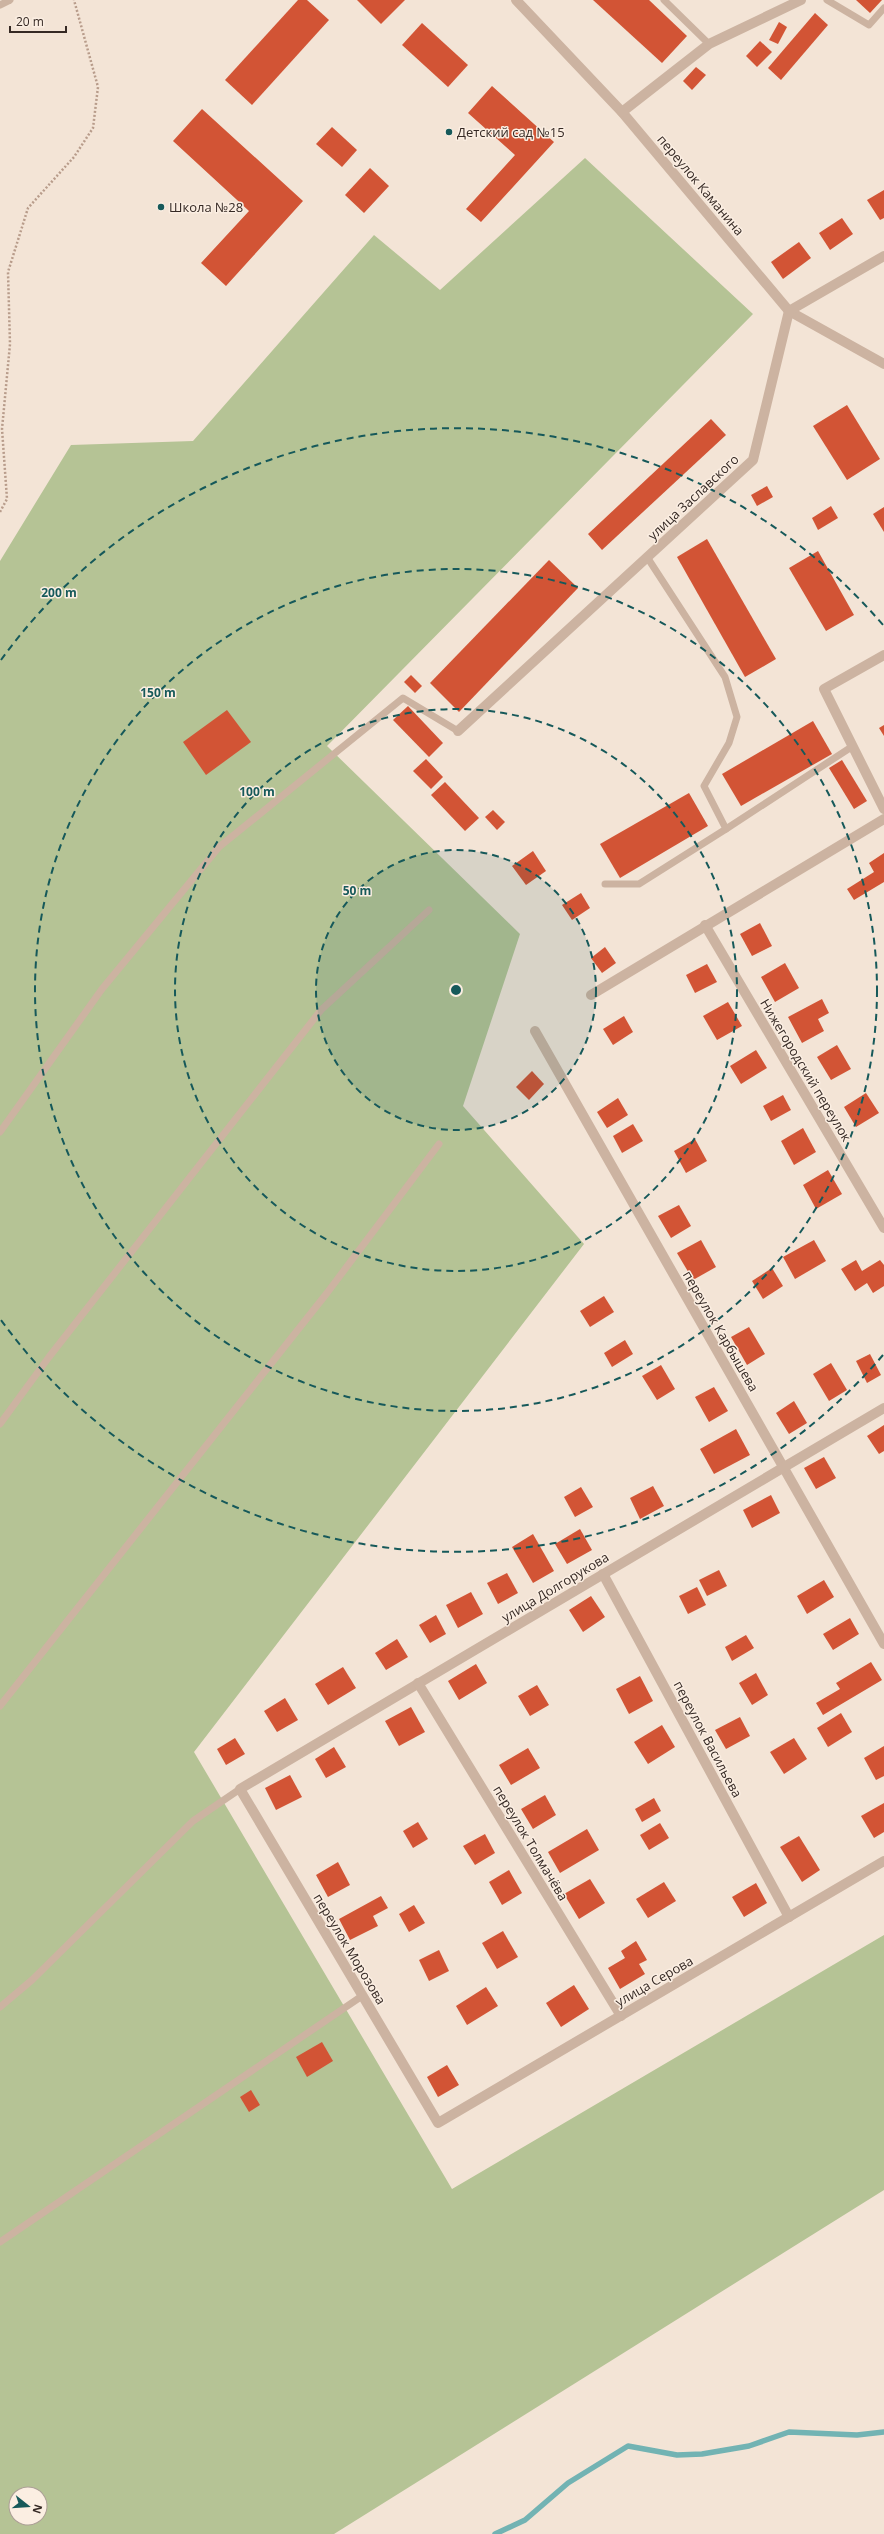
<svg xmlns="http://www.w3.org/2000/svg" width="884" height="2534" font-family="'Open Sans',sans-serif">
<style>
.green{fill:#b5c395;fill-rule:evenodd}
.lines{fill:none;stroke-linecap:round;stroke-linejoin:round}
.stream{stroke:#72b3b3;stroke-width:5.5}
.building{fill:#d25435}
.path{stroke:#b89c8b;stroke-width:2.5;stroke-dasharray:2 2;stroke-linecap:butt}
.lane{stroke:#ccb3a1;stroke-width:7}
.street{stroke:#ccb3a1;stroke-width:10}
.ring{fill:none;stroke:#16595a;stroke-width:2;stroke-dasharray:7 5}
.poi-dot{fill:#16595a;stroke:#fbeee2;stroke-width:1.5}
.labels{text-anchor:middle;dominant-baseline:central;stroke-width:3;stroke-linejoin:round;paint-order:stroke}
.poi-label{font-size:13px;fill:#352924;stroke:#fbeee2;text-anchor:start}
.street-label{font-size:13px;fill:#352924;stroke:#fbeee2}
.centre{fill:#16595a;stroke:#fbeee2;stroke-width:2}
.ring-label{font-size:12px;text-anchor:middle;font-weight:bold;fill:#16595a;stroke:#fbeee2;stroke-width:3;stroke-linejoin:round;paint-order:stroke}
</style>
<rect width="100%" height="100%" fill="#f3e4d6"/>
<path class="green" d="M585 158 753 314 327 746 520 934 463 1106 584 1244 194 1752 452 2189 884 1935V2190L334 2534H0V561L71 445 193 441 374 235 440 290ZM16 2494H40V2518H16Z"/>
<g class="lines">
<path class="stream" d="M495 2534 525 2520 568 2483 628 2446 677 2455 702 2454 749 2446 789 2432 857 2435 884 2432"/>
</g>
<g class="building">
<path d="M298 0H307L329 20 252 105 225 80Z"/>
<path d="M357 0H405L381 24Z"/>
<path d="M593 0H649L687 36 662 63Z"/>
<path d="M856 0H882L870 13Z"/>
<path d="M815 13 828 25 781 80 768 68Z"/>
<path d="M779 22 787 27 778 44 769 40Z"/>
<path d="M422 23 468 65 448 87 402 45Z"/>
<path d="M760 41 772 52 757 67 746 56Z"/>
<path d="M696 67 706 75 692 90 683 81Z"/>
<path d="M492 86 554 142 481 222 466 209 515 155 468 113Z"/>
<path d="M202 109 303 201 226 286 201 263 249 211 173 141Z"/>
<path d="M332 127 357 150 342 167 316 144Z"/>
<path d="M370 168 389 186 364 213 345 195Z"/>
<path d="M884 190V218L880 220 867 200Z"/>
<path d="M842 218 853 234 830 250 819 233Z"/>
<path d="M799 242 811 258 783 279 771 262Z"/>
<path d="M847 405 880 459 847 480 813 426Z"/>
<path d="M711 419 726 435 602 550 588 534Z"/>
<path d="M767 486 773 497 757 506 751 495Z"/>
<path d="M831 506 838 518 818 530 812 518Z"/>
<path d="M884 507V532L873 514Z"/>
<path d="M707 539 776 659 745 677 677 557Z"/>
<path d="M818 551 854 615 826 631 789 568Z"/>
<path d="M549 560 578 588 459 712 430 683Z"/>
<path d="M411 675 422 686 415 693 404 682Z"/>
<path d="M408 706 443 743 429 757 393 720Z"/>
<path d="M227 710 251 742 206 775 183 742Z"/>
<path d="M813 721 832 754 741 806 722 774Z"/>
<path d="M884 725V736L879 728Z"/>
<path d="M426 759 443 777 431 789 413 771Z"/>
<path d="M842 760 867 801 854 809 829 768Z"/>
<path d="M445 782 479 818 465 831 431 795Z"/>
<path d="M689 793 708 826 620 878 600 844Z"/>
<path d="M493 810 505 822 497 830 485 817Z"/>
<path d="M533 851 546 871 526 885 512 866Z"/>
<path d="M884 853V882L854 900 847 889 874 872 869 863Z"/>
<path d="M581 893 590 908 572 920 562 905Z"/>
<path d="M760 923 772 946 752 956 740 934Z"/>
<path d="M605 947 616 963 602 973 591 958Z"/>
<path d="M785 963 799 988 775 1002 761 977Z"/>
<path d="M707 964 717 982 695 993 686 975Z"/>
<path d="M822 999 829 1013 818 1019 824 1031 802 1043 788 1017Z"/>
<path d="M728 1002 742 1026 717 1040 703 1016Z"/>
<path d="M624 1016 633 1032 613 1045 603 1029Z"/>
<path d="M837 1045 851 1069 831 1080 817 1057Z"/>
<path d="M756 1050 767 1068 741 1084 730 1066Z"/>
<path d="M532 1071 544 1084 529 1100 516 1087Z"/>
<path d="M866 1093 879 1113 856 1127 844 1107Z"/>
<path d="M783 1095 791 1110 771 1121 763 1106Z"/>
<path d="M618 1098 628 1115 607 1128 597 1112Z"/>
<path d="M633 1124 643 1141 622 1153 613 1136Z"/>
<path d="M803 1128 816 1152 794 1165 781 1141Z"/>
<path d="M695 1139 707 1161 686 1173 674 1151Z"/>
<path d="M828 1170 842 1194 816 1209 803 1185Z"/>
<path d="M679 1205 691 1226 671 1238 658 1216Z"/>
<path d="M701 1240 716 1267 693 1280 677 1253Z"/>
<path d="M814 1240 826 1261 795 1279 783 1257Z"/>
<path d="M856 1260 862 1271 880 1260 884 1265V1286L873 1293 867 1283 855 1291 841 1269Z"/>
<path d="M772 1268 783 1286 763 1299 752 1281Z"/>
<path d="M604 1296 614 1312 590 1327 580 1311Z"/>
<path d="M749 1327 765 1354 747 1365 731 1337Z"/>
<path d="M625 1340 633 1354 612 1367 604 1353Z"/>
<path d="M870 1354 881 1375 867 1383 856 1361Z"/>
<path d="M831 1363 847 1390 829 1401 813 1374Z"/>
<path d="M661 1365 675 1389 657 1400 642 1376Z"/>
<path d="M714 1387 728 1411 709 1422 695 1397Z"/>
<path d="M794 1401 807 1423 789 1434 776 1413Z"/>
<path d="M884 1425V1451L879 1454 867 1436Z"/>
<path d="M736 1429 750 1455 714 1474 700 1449Z"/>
<path d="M824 1457 836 1478 816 1489 804 1468Z"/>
<path d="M653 1486 664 1506 640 1519 630 1498Z"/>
<path d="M581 1487 593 1507 575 1517 564 1497Z"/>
<path d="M771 1495 780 1513 752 1528 743 1510Z"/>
<path d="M580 1529 592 1550 567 1564 555 1544Z"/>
<path d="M533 1534 554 1571 533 1583 512 1547Z"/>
<path d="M719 1570 727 1586 707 1596 699 1580Z"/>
<path d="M507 1573 518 1593 498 1604 487 1583Z"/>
<path d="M824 1580 834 1597 807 1614 797 1596Z"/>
<path d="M697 1587 706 1605 688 1614 679 1596Z"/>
<path d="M471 1592 483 1614 458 1628 446 1605Z"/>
<path d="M591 1596 605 1617 583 1632 569 1610Z"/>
<path d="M436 1615 446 1634 430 1643 419 1625Z"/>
<path d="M850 1618 859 1634 833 1650 823 1634Z"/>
<path d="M746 1635 754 1648 732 1661 725 1647Z"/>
<path d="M397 1639 408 1657 386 1670 375 1653Z"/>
<path d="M871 1662 882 1680 823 1715 816 1703 840 1689 836 1683Z"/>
<path d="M476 1664 487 1683 459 1700 448 1681Z"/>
<path d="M343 1667 356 1688 328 1705 315 1684Z"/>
<path d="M756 1673 768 1695 752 1705 739 1683Z"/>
<path d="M640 1676 653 1701 629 1714 616 1689Z"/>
<path d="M537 1685 549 1705 530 1716 518 1696Z"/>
<path d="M285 1698 298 1720 277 1732 264 1711Z"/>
<path d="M411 1707 425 1732 399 1746 385 1721Z"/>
<path d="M841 1713 852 1732 828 1747 817 1728Z"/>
<path d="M740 1717 750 1736 726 1749 715 1730Z"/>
<path d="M662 1725 675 1747 648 1764 634 1742Z"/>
<path d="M235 1738 245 1754 226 1765 217 1749Z"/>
<path d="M794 1738 807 1759 784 1774 770 1752Z"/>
<path d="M884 1746V1776L876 1780 864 1758Z"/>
<path d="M334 1747 346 1767 326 1778 315 1759Z"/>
<path d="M528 1748 540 1768 511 1785 499 1765Z"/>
<path d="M290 1775 302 1797 276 1810 265 1788Z"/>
<path d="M545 1795 556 1815 533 1829 521 1809Z"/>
<path d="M654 1798 661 1811 642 1822 635 1809Z"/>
<path d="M884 1803V1832L874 1838 861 1816Z"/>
<path d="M418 1822 428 1839 413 1848 403 1831Z"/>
<path d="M660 1823 669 1838 649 1850 640 1835Z"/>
<path d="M587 1829 599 1850 560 1873 548 1852Z"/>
<path d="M485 1834 495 1853 475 1865 463 1846Z"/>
<path d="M799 1836 820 1870 802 1882 780 1847Z"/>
<path d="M338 1862 350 1885 328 1897 316 1875Z"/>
<path d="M509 1870 522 1893 502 1905 489 1882Z"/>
<path d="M590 1879 605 1903 579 1919 564 1894Z"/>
<path d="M664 1882 676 1901 648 1918 636 1899Z"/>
<path d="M756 1883 767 1903 744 1917 732 1897Z"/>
<path d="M381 1896 388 1908 373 1916 378 1926 350 1940 339 1919Z"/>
<path d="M414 1905 425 1923 409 1932 399 1914Z"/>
<path d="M503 1931 518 1957 497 1969 482 1943Z"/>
<path d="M636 1941 647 1960 639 1964 645 1974 620 1989 608 1968 625 1958 621 1951Z"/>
<path d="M439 1950 449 1971 429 1981 419 1960Z"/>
<path d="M574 1985 589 2009 561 2027 546 2003Z"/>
<path d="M486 1987 498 2006 467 2025 456 2006Z"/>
<path d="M322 2042 333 2061 307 2077 296 2057Z"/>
<path d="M447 2065 459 2085 438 2097 427 2077Z"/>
<path d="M251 2090 260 2105 249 2112 240 2097Z"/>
</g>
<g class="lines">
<path class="path" d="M0 512 7 499 2 429 10 344 8 272 28 208 74 157 93 128 98 87 74 0"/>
<g class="lane">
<path d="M664 0 709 44"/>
<path d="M827 0 869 25 884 8"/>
<path d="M0 5 10 0"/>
<path d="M726 829 853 746"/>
<path d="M605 884H639L726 829 704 786 729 743 737 717 725 677 647 557"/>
<path d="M0 1132 102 989 219 847 403 698 458 731"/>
<path d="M0 1424 49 1357 321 1010 429 910"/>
<path d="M0 1706 327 1293 439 1144"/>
<path d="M0 2007 32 1980 193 1821 240 1789"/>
<path d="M0 2242 362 1996"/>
</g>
<g class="street">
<path d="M516 0 622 112 789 311 884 364"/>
<path d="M622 112 709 44 801 0"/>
<path d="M884 655 824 689 884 809"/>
<path d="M458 731 753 460 789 311 884 256"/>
<path d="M705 925 884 1228"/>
<path d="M591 995 884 819"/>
<path d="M535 1031 884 1644"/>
<path d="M884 1408 240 1789 438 2123 884 1861"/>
<path d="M603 1574 789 1917"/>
<path d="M418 1683 621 2016"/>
</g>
</g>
<circle cx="456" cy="990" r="140" fill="#16595a" fill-opacity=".12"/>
<g class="ring">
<circle cx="456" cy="990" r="140"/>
<circle cx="456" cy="990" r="281"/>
<circle cx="456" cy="990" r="421"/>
<path d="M883 1355A562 562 0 0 1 1 1320M1 660A562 562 0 0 1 883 625"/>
</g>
<g class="poi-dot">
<circle cx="449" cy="132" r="4"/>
<circle cx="161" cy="207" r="4"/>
</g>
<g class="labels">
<g class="poi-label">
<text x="457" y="132">Детский сад №15</text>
<text x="169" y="207">Школа №28</text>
</g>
<g class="street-label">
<text transform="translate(701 185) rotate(50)">переулок Каманина</text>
<text transform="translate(693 497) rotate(-43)">улица Заславского</text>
<text transform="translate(806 1070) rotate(59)">Нижегородский переулок</text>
<text transform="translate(721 1331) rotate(60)">переулок Карбышева</text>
<text transform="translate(555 1587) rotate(-31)">улица Долгорукова</text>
<text transform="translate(708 1739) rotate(62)">переулок Васильева</text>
<text transform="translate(531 1843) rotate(59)">переулок Толмачёва</text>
<text transform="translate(350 1949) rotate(59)">переулок Морозова</text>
<text transform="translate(654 1981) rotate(-30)">улица Серова</text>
</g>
</g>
<circle cx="456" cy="990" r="6" class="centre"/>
<g class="ring-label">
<text x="59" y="597">200 m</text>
<text x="158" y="697">150 m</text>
<text x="257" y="796">100 m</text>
<text x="357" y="895">50 m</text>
</g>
<g transform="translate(28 2506) rotate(107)"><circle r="19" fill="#fbeee2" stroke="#ac9f96"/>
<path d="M0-3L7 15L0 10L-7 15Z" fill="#16595a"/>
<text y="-6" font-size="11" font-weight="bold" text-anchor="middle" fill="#352924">N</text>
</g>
<path d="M10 26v6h56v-6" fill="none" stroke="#352924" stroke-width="2"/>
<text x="16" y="26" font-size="12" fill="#352924" stroke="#fbeee2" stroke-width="3" paint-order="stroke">20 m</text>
</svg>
